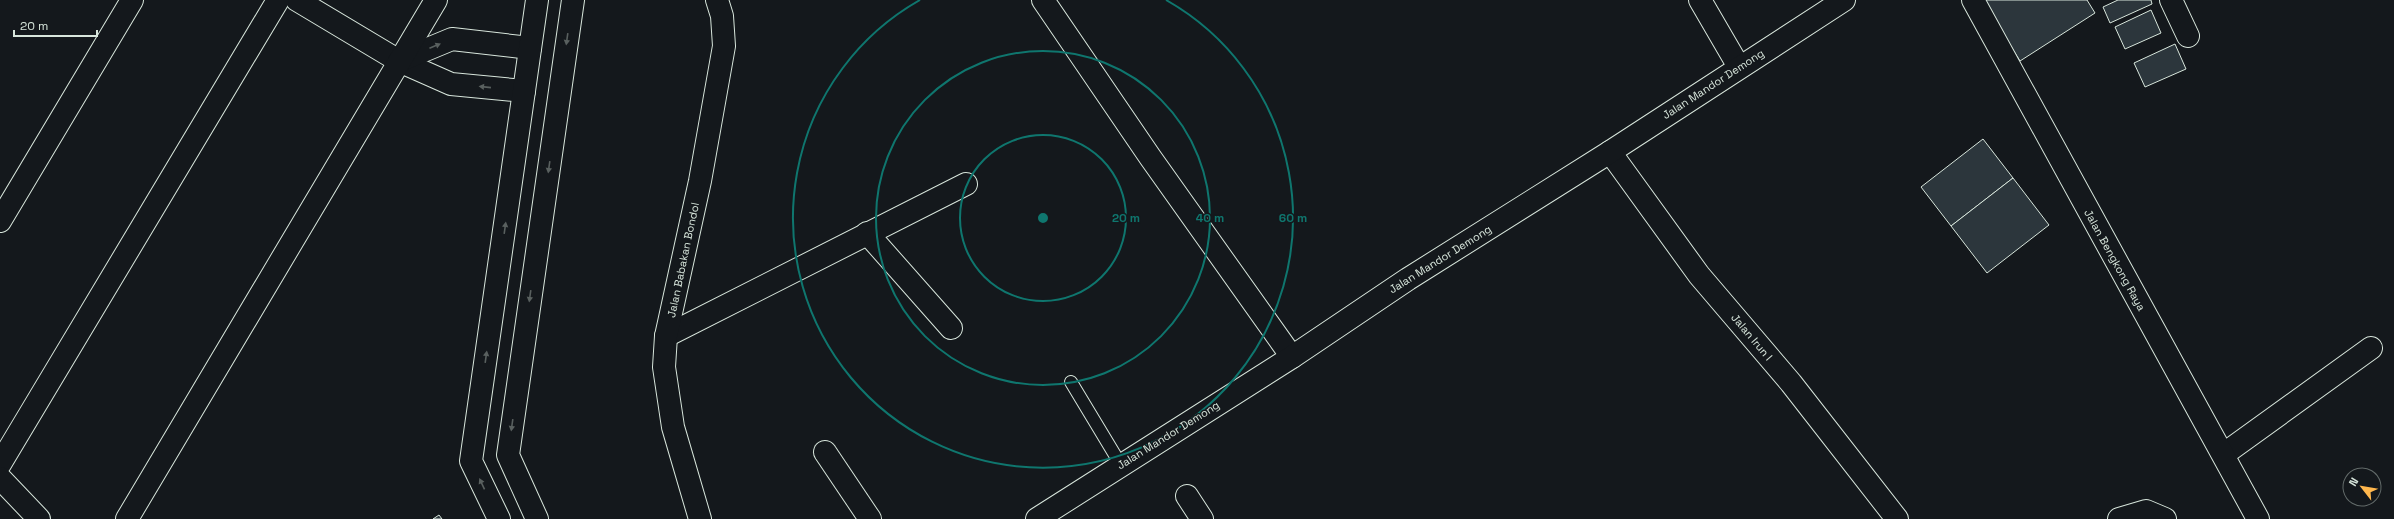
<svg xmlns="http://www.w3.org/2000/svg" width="2394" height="519" font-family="'Space Grotesk',sans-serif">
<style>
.building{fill:#2c363c;stroke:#d8e6dc}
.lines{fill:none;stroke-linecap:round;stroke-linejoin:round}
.lane-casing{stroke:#d8e6dc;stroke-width:14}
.street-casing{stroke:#d8e6dc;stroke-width:24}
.secondary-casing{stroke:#d8e6dc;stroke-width:24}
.lane{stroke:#14181c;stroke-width:12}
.street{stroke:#14181c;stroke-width:22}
.secondary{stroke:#14181c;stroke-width:22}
.oneway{fill:#59605f}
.ring{fill:none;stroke:#0f766e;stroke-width:2}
.labels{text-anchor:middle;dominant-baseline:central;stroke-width:3;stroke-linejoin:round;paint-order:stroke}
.street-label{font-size:11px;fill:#d8e6dc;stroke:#14181c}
.centre{fill:#0f766e;stroke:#14181c;stroke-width:2}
.ring-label{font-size:12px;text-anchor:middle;font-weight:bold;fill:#0f766e;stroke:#14181c;stroke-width:3;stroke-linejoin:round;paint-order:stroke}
</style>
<rect width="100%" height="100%" fill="#14181c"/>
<g class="building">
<path d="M1982 0H2087L2095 13 2020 61Z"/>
<path d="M2118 0H2151L2152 4 2110 23 2103 7Z"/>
<path d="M2151 10 2161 33 2125 49 2115 27Z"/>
<path d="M2175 44 2186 69 2145 87 2134 63Z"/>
<path d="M1983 139 2013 178 1951 226 1921 187Z"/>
<path d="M2013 178 2049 225 1987 273 1951 226Z"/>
<path d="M439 515 442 519H433Z"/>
</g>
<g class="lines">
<defs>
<path id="lane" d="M1071 382 1121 465"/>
<g id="street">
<path d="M297 0 399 61 451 84 524 91"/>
<path d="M1043 0 1150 157 1292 357"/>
<path d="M1700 0 1739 67"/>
<path d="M2171 0 2188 36"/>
<path d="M399 61 452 39 530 48"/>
<path d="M1610 152 1699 275 1791 383 1897 519"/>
<path d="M0 221 132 0"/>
<path d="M867 233 951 328"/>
<path d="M666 336 966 184"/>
<path d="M825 452 870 519"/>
<path d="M2224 454 2371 348"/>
<path d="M0 464 278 0"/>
<path d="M0 478 39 519"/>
<path d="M1187 496 1202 519"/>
<path d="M127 519 436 0"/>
<path d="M499 519 471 461 537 0"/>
<path d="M537 519 508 455 573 0"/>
<path d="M700 519 673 427 664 367 666 336 700 181 724 46 722 16 717 0"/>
<path d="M2119 519 2146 511 2165 519"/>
</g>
<g id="secondary">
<path d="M1973 0 2258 519"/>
<path d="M1037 519 1292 357 1408 279 1610 152 1844 0"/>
</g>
</defs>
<use href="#lane" class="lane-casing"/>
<use href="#street" class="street-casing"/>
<use href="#secondary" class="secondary-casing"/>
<use href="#lane" class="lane"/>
<use href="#street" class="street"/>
<use href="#secondary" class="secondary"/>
</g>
<defs><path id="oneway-solid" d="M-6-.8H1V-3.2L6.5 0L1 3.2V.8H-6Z"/></defs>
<g class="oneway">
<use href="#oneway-solid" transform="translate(567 39) rotate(98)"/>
<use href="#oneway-solid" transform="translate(435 46) rotate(-23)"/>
<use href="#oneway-solid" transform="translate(485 87) rotate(-174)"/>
<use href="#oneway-solid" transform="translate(549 167) rotate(98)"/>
<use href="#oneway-solid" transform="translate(505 228) rotate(-82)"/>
<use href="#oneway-solid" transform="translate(530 296) rotate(98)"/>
<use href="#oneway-solid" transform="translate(486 357) rotate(-82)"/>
<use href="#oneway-solid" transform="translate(512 425) rotate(98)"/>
<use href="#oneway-solid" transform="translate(482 484) rotate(-115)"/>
</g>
<g class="ring">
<circle cx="1043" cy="218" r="83"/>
<circle cx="1043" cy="218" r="167"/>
<path d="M1166 0A250 250 0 1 1 920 0"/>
</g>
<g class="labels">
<g class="street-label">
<text transform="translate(1713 84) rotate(-33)">Jalan Mandor Demong</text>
<text transform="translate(1440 259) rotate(-32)">Jalan Mandor Demong</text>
<text transform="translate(683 260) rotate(-78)">Jalan Babakan Bondol</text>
<text transform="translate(2115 260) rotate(61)">Jalan Bengkong Raya</text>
<text transform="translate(1752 337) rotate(50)">Jalan Irun I</text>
<text transform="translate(1168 435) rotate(-32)">Jalan Mandor Demong</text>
</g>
</g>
<circle cx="1043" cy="218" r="6" class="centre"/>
<g class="ring-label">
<text x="1126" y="222">20 m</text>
<text x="1210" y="222">40 m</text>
<text x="1293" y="222">60 m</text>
</g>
<g transform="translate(2362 487) rotate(301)"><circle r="19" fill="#14181c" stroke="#626a69"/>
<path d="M0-3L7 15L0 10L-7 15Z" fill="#ffb74d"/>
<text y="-6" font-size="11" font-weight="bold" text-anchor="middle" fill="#d8e6dc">N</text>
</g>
<path d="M14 30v6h83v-6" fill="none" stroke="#d8e6dc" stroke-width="2"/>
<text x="20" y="30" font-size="12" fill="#d8e6dc" stroke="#14181c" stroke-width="3" paint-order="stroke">20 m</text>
</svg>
